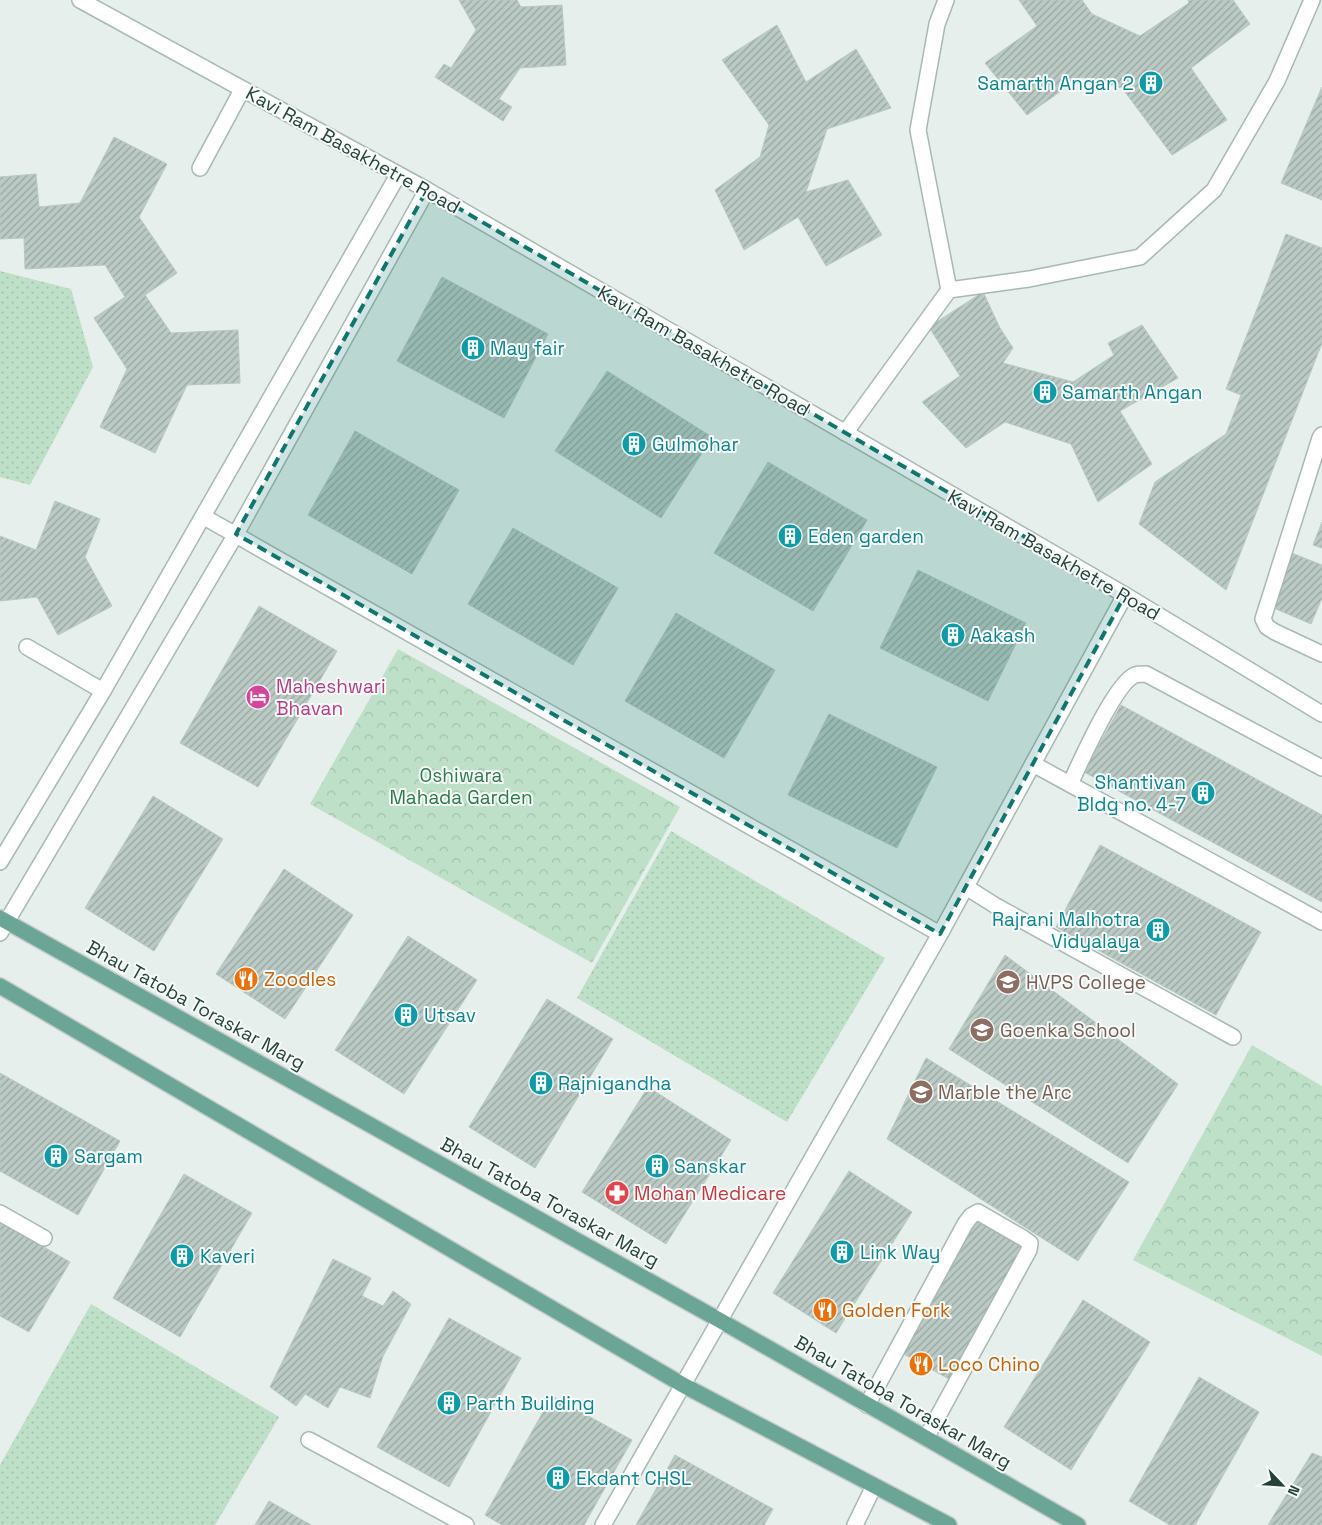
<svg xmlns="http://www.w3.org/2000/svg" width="1322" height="1525" font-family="'Space Grotesk',sans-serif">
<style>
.grass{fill:url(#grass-dots)}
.park{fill:url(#park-crowns)}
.building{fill:url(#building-hatch);stroke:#b8c9c2}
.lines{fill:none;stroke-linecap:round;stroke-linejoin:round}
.service-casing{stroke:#a8b8b2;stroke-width:18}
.minor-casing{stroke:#a8b8b2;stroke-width:18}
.tertiary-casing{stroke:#a8b8b2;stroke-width:18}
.primary-casing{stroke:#c2cac8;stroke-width:18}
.service{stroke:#fff;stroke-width:15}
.minor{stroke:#fff;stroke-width:15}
.tertiary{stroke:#fff;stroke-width:15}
.primary{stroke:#6aa596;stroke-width:15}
.marked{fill:#0f766e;fill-opacity:0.2;stroke:#0f766e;stroke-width:4;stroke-dasharray:10 6;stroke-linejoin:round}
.labels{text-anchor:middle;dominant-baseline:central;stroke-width:4;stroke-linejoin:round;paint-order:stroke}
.culture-label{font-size:19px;fill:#0d838f;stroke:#f7fbf9;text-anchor:start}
.street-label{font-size:19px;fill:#24423a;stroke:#f7fbf9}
.hotel-label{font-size:19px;fill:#b23c85;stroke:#f7fbf9;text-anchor:start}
.park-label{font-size:19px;fill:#2d7a4b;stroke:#f7fbf9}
.food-label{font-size:19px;fill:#c56008;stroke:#f7fbf9;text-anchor:start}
.education-label{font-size:19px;fill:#785e54;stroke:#f7fbf9;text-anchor:start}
.health-label{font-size:19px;fill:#be3a42;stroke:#f7fbf9;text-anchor:start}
</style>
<defs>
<pattern id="grass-dots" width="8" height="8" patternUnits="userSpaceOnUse" patternTransform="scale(1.25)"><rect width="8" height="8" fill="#bfe0c8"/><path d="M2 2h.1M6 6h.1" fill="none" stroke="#a4c1ad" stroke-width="1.8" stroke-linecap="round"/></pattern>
<pattern id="park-crowns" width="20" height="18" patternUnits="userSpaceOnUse" patternTransform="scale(1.25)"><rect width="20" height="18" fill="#bfe0c8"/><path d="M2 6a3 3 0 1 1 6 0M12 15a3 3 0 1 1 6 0" fill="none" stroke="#a4c1ad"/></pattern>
<pattern id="building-hatch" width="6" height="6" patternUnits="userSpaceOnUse" patternTransform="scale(1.25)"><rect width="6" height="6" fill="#bbcac4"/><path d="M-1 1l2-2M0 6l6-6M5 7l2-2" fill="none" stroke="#98a6a0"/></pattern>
</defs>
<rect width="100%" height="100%" fill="#e6efeb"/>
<g class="grass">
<path d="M0 271 71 289 93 367 30 485 0 477Z"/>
<path d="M671 831 885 958 787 1122 577 998Z"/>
<path d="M91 1304 279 1417 215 1525H0V1465Z"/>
</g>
<g class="park">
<path d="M398 649 680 807 592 963 310 804Z"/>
<path d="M1252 1045 1322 1086V1356L1133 1260Z"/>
</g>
<g class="building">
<path d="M459 0H517L521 7 562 5 566 65 520 68 499 99 512 107 503 121 435 77 444 64 451 68 476 30Z"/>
<path d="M1019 0H1082L1092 14 1140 36 1189 3 1188 0H1233L1250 24 1191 68 1227 120 1172 155 1122 88 1081 77 1027 115 985 63 1037 26Z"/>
<path d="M777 25 806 82 856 49 891 108 827 129 806 192 848 180 882 235 826 266 798 217 744 250 715 190 760 157 769 125 722 60Z"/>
<path d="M1322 87V200L1281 183Z"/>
<path d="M114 137 167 164 139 217 177 273 145 295 171 333 238 330 240 383 187 385 155 453 100 427 127 369 94 318 125 297 105 265 25 269 24 238 0 239V177L36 174 39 207 80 203Z"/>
<path d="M1286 234 1322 248V343L1226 590 1139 524 1155 482 1226 434 1241 395 1226 389Z"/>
<path d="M442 277 548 334 504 418 397 361Z"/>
<path d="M983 292 1000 328 1013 348 1003 363 1073 382 1114 355 1108 343 1142 325 1178 378 1120 411 1152 464 1098 502 1071 444 1005 422 966 448 922 402 960 376 929 327Z"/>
<path d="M607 371 712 437 661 518 555 451Z"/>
<path d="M355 431 459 490 412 574 308 515Z"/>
<path d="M768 462 867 520 813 611 714 553Z"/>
<path d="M55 501 100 519 85 557 112 606 58 635 37 597 0 601V536L36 550Z"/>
<path d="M1322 522V548L1313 545Z"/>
<path d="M513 528 618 588 573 665 468 604Z"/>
<path d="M1289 552 1322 565V598L1311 624 1269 606Z"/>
<path d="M918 570 1026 623 988 701 880 648Z"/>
<path d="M259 606 337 651 258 787 180 743Z"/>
<path d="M676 613 775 670 724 758 625 701Z"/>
<path d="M1121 705 1322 815V902L1084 772Z"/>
<path d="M829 714 937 767 897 848 788 795Z"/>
<path d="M153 796 223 839 154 951 85 908Z"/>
<path d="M1100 845 1261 932 1216 1015 1056 927Z"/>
<path d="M284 869 353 915 285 1019 216 974Z"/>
<path d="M408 936 477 980 404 1094 335 1050Z"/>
<path d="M1005 955 1178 1084 1128 1163 949 1049Z"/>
<path d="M547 999 613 1039 535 1168 469 1127Z"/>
<path d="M926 1058 1129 1182 1078 1261 887 1139Z"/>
<path d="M0 1073 120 1141 78 1215 0 1171Z"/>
<path d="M648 1087 731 1140 666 1244 582 1192Z"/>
<path d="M849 1171 912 1212 836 1333 773 1293Z"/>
<path d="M184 1174 252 1213 180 1337 113 1298Z"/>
<path d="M975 1220 1023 1247 949 1379 900 1352Z"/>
<path d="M0 1222 70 1262 29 1332 0 1316Z"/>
<path d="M333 1259 371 1278 362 1296 383 1306 393 1291 411 1304 383 1356 370 1398 340 1387 328 1408 305 1394 296 1406 270 1387Z"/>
<path d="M1083 1300 1150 1342 1071 1470 1004 1427Z"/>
<path d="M449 1318 521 1358 449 1487 377 1447Z"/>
<path d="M1199 1377 1259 1412 1195 1525H1170L1129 1501Z"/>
<path d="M552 1396 632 1440 584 1525H502L485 1515Z"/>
<path d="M1312 1453 1322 1457V1525H1268Z"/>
<path d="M675 1455 773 1509 764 1525H636Z"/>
<path d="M269 1501 311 1525H255Z"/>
</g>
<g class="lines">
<defs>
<g id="service">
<path d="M946 0 937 24 918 130 949 290"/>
<path d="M200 168 242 90"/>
<path d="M845 433 949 290 1029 279 1140 257 1214 190 1277 81 1312 0"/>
<path d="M27 647 103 691"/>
</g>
<g id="minor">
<path d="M1322 435 1320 438 1263 619 1267 627 1275 632 1322 654"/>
<path d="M204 517 940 934"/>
<path d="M1033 764 1322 922"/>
<path d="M1070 784C1080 763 1115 683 1135 675 1138 674 1143 674 1146 674L1322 768"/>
<path d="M966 887 996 906 1233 1037"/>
<path d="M0 1213 44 1238"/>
<path d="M867 1405 965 1224 971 1216 978 1212 1023 1238 1030 1243 1029 1250 926 1438"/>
<path d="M309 1440 466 1525"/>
<path d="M603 1525 940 934 1125 595"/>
<path d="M855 1525 874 1486"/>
</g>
<g id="tertiary">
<path d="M80 0 427 190 1125 595 1322 714"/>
<path d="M0 862 103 691 398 175"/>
<path d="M0 933 236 534 427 190"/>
</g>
<g id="primary">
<path d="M0 918 721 1321 1078 1525"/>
<path d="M0 986 683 1385 949 1525"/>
</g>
</defs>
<use href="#service" class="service-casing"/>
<use href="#minor" class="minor-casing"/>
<use href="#tertiary" class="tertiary-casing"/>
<use href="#primary" class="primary-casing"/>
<use href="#service" class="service"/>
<use href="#minor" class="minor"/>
<use href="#tertiary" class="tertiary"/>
<use href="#primary" class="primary"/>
</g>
<path class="marked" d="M427 190 1125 595 940 934 236 534Z"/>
<defs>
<symbol id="building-disc" viewBox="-11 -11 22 22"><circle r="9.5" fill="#0f9aa8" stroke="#f7fbf9"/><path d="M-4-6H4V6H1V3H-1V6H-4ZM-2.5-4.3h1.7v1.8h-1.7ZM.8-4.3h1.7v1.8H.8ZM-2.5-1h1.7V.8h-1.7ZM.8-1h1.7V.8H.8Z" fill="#fff"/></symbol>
<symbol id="hotel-disc" viewBox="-11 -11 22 22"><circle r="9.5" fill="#d1479c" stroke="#f7fbf9"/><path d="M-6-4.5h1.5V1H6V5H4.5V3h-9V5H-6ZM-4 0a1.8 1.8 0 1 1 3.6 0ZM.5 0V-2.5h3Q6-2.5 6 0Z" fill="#fff"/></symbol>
<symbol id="restaurant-disc" viewBox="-11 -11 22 22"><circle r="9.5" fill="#e8710a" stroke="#f7fbf9"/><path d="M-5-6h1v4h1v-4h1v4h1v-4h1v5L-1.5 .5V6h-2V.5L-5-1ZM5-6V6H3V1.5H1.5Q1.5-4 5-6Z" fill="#fff"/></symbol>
<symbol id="school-disc" viewBox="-11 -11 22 22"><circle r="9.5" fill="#8d6e63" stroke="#f7fbf9"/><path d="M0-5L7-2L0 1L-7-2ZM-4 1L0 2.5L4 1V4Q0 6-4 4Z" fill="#fff"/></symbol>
<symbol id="pharmacy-disc" viewBox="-11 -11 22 22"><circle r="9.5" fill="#e0444e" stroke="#f7fbf9"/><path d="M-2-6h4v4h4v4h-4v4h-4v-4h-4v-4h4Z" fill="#fff"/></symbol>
</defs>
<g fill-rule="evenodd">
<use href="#building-disc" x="1137" y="69" width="28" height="28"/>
<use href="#building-disc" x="459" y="334" width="28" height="28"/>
<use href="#building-disc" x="1031" y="378" width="28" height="28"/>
<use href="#building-disc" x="620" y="430" width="28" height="28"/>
<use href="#building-disc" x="776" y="522" width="28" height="28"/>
<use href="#building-disc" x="939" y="621" width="28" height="28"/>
<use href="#hotel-disc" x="244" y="683" width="28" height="28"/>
<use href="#building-disc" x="1189" y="779" width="28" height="28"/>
<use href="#building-disc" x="1144" y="916" width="28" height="28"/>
<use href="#restaurant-disc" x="232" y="965" width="28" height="28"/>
<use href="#school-disc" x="994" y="968" width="28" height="28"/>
<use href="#building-disc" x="392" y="1001" width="28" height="28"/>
<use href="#school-disc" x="968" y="1016" width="28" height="28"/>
<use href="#building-disc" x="527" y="1069" width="28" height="28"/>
<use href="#school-disc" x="907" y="1078" width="28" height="28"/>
<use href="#building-disc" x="42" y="1142" width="28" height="28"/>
<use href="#building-disc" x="643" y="1152" width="28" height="28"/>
<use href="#pharmacy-disc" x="603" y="1179" width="28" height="28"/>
<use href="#building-disc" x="828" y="1238" width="28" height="28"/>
<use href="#building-disc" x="168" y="1242" width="28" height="28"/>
<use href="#restaurant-disc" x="811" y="1296" width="28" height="28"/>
<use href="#restaurant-disc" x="907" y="1350" width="28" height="28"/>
<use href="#building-disc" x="435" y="1389" width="28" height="28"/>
<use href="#building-disc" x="544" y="1464" width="28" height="28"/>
</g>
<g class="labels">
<g class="culture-label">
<text x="1134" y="83" text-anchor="end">Samarth Angan 2</text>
<text x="490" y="348">May fair</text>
<text x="1062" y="392">Samarth Angan</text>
<text x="652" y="444">Gulmohar</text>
<text x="808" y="536">Eden garden</text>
<text x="970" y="635">Aakash</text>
<text x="1186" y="782" text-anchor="end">Shantivan<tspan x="1186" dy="22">Bldg no. 4-7</tspan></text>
<text x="1140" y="919" text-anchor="end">Rajrani Malhotra<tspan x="1140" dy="22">Vidyalaya</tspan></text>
<text x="424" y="1015">Utsav</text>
<text x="558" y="1083">Rajnigandha</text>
<text x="74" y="1156">Sargam</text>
<text x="674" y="1166">Sanskar</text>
<text x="860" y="1252">Link Way</text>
<text x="200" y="1256">Kaveri</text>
<text x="466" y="1403">Parth Building</text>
<text x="576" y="1478">Ekdant CHSL</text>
</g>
<g class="street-label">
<text transform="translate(353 150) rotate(29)">Kavi Ram Basakhetre Road</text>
<text transform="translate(704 351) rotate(30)">Kavi Ram Basakhetre Road</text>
<text transform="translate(1054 555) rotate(30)">Kavi Ram Basakhetre Road</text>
<text transform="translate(196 1005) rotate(29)">Bhau Tatoba Toraskar Marg</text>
<text transform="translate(550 1202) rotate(29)">Bhau Tatoba Toraskar Marg</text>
<text transform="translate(903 1402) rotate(30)">Bhau Tatoba Toraskar Marg</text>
</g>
<g class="hotel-label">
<text x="276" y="686">Maheshwari<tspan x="276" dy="22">Bhavan</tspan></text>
</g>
<g class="park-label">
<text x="461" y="775">Oshiwara<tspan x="461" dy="22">Mahada Garden</tspan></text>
</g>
<g class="food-label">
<text x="264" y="979">Zoodles</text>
<text x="842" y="1310">Golden Fork</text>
<text x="938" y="1364">Loco Chino</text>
</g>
<g class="education-label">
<text x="1026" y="982">HVPS College</text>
<text x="1000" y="1030">Goenka School</text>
<text x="938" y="1092">Marble the Arc</text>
</g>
<g class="health-label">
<text x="634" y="1193">Mohan Medicare</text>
</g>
</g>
<g transform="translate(1282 1485) rotate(115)" stroke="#f7fbf9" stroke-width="4" paint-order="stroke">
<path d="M0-4L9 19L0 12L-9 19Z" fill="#24423a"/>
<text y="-8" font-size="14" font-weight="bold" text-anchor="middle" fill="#24423a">N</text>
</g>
</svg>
